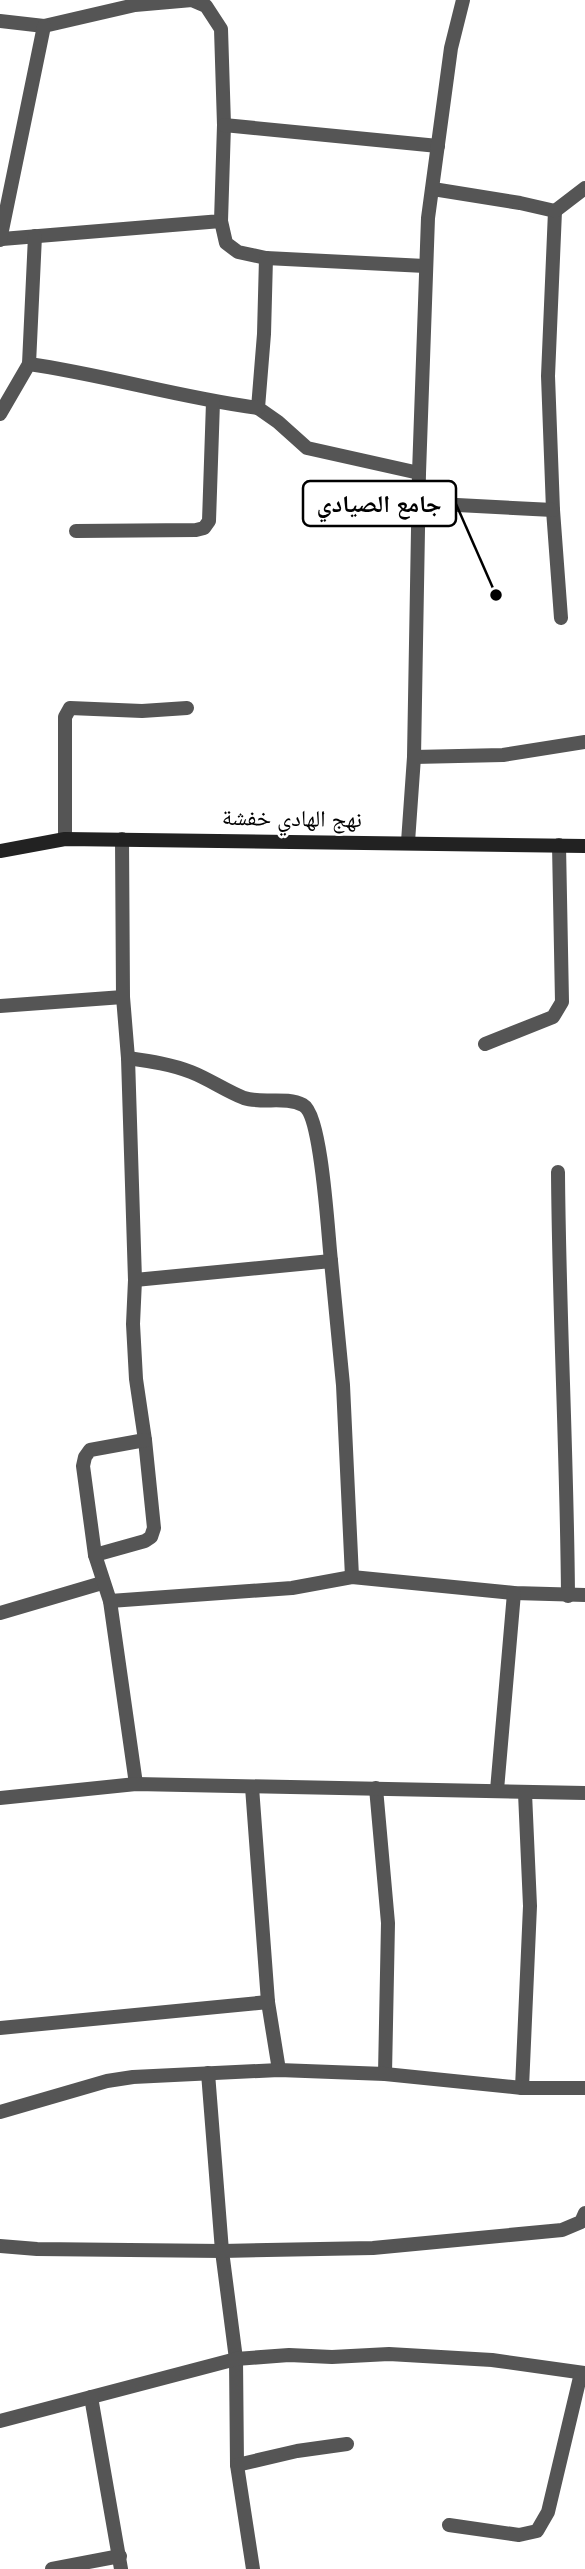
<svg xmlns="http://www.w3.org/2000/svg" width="585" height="2569" font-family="'Space Grotesk','Noto Naskh Arabic',sans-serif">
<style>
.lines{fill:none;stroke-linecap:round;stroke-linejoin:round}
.street{stroke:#555;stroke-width:14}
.secondary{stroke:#222;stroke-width:14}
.labels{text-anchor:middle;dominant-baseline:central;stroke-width:5;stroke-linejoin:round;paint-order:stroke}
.street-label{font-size:23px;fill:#000;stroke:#fff}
.leader{fill:none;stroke:#000;stroke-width:2.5}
.callout-dot{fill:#000;stroke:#fff;stroke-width:2.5}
.callout{fill:#fff;stroke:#000;stroke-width:2.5}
.callout-label{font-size:24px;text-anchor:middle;font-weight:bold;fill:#000}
</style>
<rect width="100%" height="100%" fill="#fff"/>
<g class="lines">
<g class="street">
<path d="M0 21 44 26 135 5 192 0 206 6 221 29 224 125 221 221 2 239"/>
<path d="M224 125 438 146"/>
<path d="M433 189 520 203 555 211 548 376 553 510 561 618"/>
<path d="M555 211 585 188"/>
<path d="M221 221 226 243 238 252 266 258 425 266"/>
<path d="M0 240 44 26"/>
<path d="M266 258 264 334 258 408 278 422 307 448 419 473"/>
<path d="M29 364 35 236"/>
<path d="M0 414 29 364C106 375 181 398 258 408"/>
<path d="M419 503 553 510"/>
<path d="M76 531 196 530 204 528 209 521 213 402"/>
<path d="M414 757 503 755 585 742"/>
<path d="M65 839V717L70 708 142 711 187 708"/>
<path d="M408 842 414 757 419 473 428 218 451 48 463 0"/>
<path d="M0 1006 123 997"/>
<path d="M485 1044 553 1017 562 1002 559 845"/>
<path d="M128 1058C149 1061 171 1064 191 1072 209 1079 226 1091 244 1098 262 1104 286 1096 303 1105 322 1115 328 1236 331 1261"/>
<path d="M558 1172C559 1313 567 1454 568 1596"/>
<path d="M135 1280 331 1261 343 1385 352 1577"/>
<path d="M95 1555 145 1541 151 1537 154 1528 145 1440 136 1379 133 1324 135 1280 128 1058 123 997 122 839"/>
<path d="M110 1601 292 1588 352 1577 514 1593 585 1595"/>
<path d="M0 1613 102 1583"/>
<path d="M136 1784 110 1601 95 1555 83 1466 85 1457 90 1450 145 1440"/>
<path d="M252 1787 268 2002 279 2070"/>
<path d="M376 1788 388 1923 385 2074"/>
<path d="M497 1790 514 1593"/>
<path d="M0 1798 136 1784 585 1793"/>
<path d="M0 2028 268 2002"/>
<path d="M208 2073 222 2251 236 2359 237 2465 253 2569"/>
<path d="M522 2088 530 1906 525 1793"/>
<path d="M0 2112 107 2081 133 2077 279 2070 385 2074 522 2088H585"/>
<path d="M0 2246 37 2249 222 2251 373 2248 562 2230 581 2222 585 2213"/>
<path d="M91 2397 121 2569"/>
<path d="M0 2421 236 2359 289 2355 332 2357 389 2354 492 2360 585 2373"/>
<path d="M237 2465 297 2451 347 2444"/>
<path d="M449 2525 519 2535 537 2531 548 2512 581 2373"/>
<path d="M52 2569 120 2556"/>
</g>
<path class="secondary" d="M0 851 65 839 585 846"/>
</g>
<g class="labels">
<g class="street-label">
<text transform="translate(292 818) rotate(1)">نهج الهادي خفشة</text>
</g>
</g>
<path class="leader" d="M496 595L456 504"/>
<circle class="callout-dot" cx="496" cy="595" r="7"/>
<rect class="callout" x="303" y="481" width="153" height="45" rx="7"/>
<g class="callout-label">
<text x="379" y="512">جامع الصيادي</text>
</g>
</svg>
